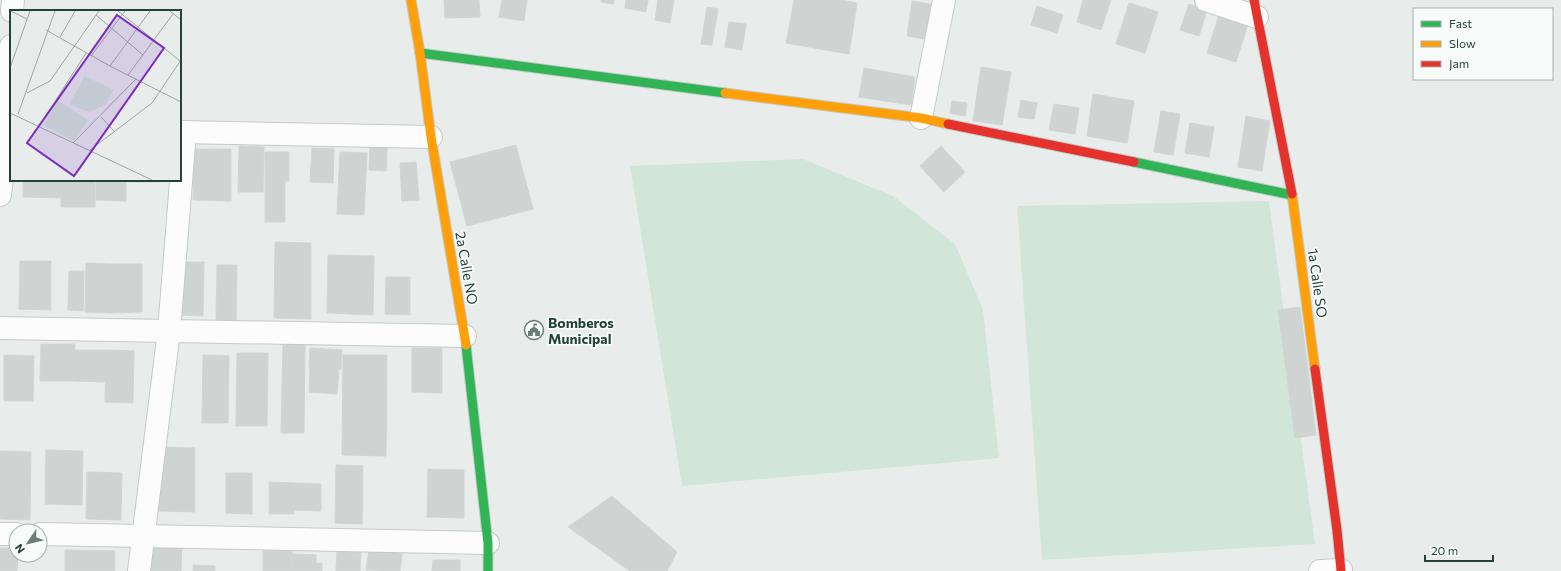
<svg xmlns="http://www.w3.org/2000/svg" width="1561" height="571" font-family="Commissioner,sans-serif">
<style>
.green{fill:#d1e6d8}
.building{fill:#cfd4d2;stroke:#d1d6d4}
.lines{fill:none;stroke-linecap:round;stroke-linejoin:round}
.street-casing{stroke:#c5cac8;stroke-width:24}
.fast-casing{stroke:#c3cbc8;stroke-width:11}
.slow-casing{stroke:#c3cbc8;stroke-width:11}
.jam-casing{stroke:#c3cbc8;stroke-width:11}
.street{stroke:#fcfcfc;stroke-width:22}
.fast{stroke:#30b455;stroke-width:9}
.slow{stroke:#ff9f0a;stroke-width:9}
.jam{stroke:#e5322d;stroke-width:9}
.labels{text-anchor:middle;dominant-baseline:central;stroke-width:3.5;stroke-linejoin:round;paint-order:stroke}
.street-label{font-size:14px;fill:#24423a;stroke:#f7fbf9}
.poi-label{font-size:14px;font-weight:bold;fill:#24423a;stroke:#f7fbf9;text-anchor:start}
.inset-road{fill:none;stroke:#9aa9a4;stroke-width:1}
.view{fill:#7b2cbf;fill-opacity:0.15;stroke:#7b2cbf;stroke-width:2}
.inset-edge{fill:none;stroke:#24423a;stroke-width:2}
</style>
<rect width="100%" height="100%" fill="#e8edeb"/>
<g class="green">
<path d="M803 159 893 196 955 244 983 310 999 458 682 486 630 166Z"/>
<path d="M1269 201 1315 544 1042 560 1017 206Z"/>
</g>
<g class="building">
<path d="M444 0H479L480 17 445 18Z"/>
<path d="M502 0H527L524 21 499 17Z"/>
<path d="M601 0H614L613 4 601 2Z"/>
<path d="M626 0H648L646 12 625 8Z"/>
<path d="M658 0H674L670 23 655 20Z"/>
<path d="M794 0H841L857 3 849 54 786 43Z"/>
<path d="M1083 0H1111L1101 30 1077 22Z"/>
<path d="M912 1 935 5 930 40 907 36Z"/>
<path d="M1129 3 1158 12 1145 53 1116 44Z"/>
<path d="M1189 4 1207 10 1199 36 1180 30Z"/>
<path d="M1037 6 1063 15 1057 33 1031 25Z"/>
<path d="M707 7 718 9 712 45 701 44Z"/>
<path d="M1219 15 1248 24 1236 62 1207 53Z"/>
<path d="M729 22 746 24 742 50 725 47Z"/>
<path d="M981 67 1011 72 1002 125 973 121Z"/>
<path d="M864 68 915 77 911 105 859 97Z"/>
<path d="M1093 94 1134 101 1127 143 1087 136Z"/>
<path d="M1021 100 1037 103 1034 119 1018 117Z"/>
<path d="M952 101 967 103 965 116 950 113Z"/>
<path d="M1054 104 1079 108 1075 134 1049 130Z"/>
<path d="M1161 111 1180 114 1173 155 1154 152Z"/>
<path d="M1246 116 1270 121 1262 171 1238 167Z"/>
<path d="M1190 123 1214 127 1209 157 1185 153Z"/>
<path d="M516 145 533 209 467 226 450 162Z"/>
<path d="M239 146 264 147 263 192H238Z"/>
<path d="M941 146 965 172 944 192 920 166Z"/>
<path d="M370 147 387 148 386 171 369 170Z"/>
<path d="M312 148 334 149 333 183 310 182Z"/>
<path d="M194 149H231V201L193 200Z"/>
<path d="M265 152H289V181H285V222H265Z"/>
<path d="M340 152 367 153 364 215 337 214Z"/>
<path d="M416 162 419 200 402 201 400 163Z"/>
<path d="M23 180H63V198L23 197Z"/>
<rect x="61" y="180" width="34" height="27"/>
<path d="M96 180H126V201L96 200Z"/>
<rect x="128" y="180" width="31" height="2"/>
<path d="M275 242 311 243V319L274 318Z"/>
<path d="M328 255 374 256 373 315 327 313Z"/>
<path d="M20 261H51V310L19 309Z"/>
<path d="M181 262H204L203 316 180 315Z"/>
<path d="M86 263 113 264 112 313 85 312Z"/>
<path d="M113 264H142V312L112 313Z"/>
<path d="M217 265H237L236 321H216Z"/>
<path d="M69 271H84L83 311 68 310Z"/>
<path d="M386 277H410V315L385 314Z"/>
<path d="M1300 307 1316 435 1295 438 1278 310Z"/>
<path d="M41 344H75L74 381H40Z"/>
<path d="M283 344H305L304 433H281Z"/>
<path d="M310 348 342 350 341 369 309 367Z"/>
<path d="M412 348H442V393L412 392Z"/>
<path d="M74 350H106L105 382 74 381Z"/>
<path d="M106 350 134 351 133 403 105 402Z"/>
<path d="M237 353H268L267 426H236Z"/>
<path d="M4 355 34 356 33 401H4Z"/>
<path d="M203 355 229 356 228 423H202Z"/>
<path d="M343 355H387L386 456 342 455Z"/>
<path d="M310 367 339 369 337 394 309 392Z"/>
<path d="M160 447 195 448V512L159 511Z"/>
<path d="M46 450 83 451 82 505 45 504Z"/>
<path d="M0 451 31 452 30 520 0 519Z"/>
<path d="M336 465 363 466 362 524 335 523Z"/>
<path d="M428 469 464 470V518L427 517Z"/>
<path d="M87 472 122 473 121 520 86 519Z"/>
<path d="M226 473H252V514L226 513Z"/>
<path d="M269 482 294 483V514H269Z"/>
<path d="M294 483 321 484V511L294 510Z"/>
<path d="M612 496 677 552 667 571H630L568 527Z"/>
<path d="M150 544 182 545 181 571H150Z"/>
<path d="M0 548H16V555H18L17 571H0Z"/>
<path d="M65 550 115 551V571H65Z"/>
<path d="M337 550H361L360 571H336Z"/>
<path d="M369 550 402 554 400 571 366 570Z"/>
<path d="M263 551H292L291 571H263Z"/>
<path d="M292 554 316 555V563H322V571H291Z"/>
<path d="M433 560H460V571H432Z"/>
<path d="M193 565 215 566V571H193Z"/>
</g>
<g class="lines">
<defs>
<g id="street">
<path d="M1206 0 1257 17"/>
<path d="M12 11 13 0"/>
<path d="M921 118 944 0"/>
<path d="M180 132 431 137"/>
<path d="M0 195 8 129 11 46"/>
<path d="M0 328 465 336"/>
<path d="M0 534H16"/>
<path d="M40 534 488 543"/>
<path d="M139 571 169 331 185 132"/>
<path d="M1320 571 1341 570"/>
</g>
<g id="fast">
<path d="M420 53 725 93"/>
<path d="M1134 162 1292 195"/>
<path d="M466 345 488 543V571"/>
</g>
<g id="slow">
<path d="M411 0 420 53 431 137 466 345"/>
<path d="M725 93 921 118 948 124"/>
<path d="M1292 194 1315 369"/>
</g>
<g id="jam">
<path d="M1254 0 1292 194"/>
<path d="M948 124 1134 162"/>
<path d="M1315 369 1337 530 1341 571"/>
</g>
</defs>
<use href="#street" class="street-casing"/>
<use href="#fast" class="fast-casing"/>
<use href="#slow" class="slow-casing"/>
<use href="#jam" class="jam-casing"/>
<use href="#street" class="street"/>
<use href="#fast" class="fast"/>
<use href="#slow" class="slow"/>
<use href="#jam" class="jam"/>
</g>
<defs>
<symbol id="civic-ring" viewBox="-11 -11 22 22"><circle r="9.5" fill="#f7fbf9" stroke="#697e78" stroke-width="1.5"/><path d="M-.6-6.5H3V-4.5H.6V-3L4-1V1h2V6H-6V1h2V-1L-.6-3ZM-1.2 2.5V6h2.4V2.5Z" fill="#697e78"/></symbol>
</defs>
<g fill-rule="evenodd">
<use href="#civic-ring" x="523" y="319" width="22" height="22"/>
</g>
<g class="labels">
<g class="street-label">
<text transform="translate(467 268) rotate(80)">2a Calle NO</text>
<text transform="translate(1318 283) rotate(82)">1a Calle SO</text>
</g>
<g class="poi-label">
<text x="548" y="322">Bomberos<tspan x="548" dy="16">Municipal</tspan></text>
</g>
</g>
<g transform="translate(10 10)">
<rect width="171" height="171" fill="#e8edeb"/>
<path d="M75 66 104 80 95 95 79 102 59 94ZM48 91 78 110 64 131 33 115Z" fill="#d1e6d8"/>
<path class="inset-road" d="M1 1 17 9M108 1 170 51M160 1 171 10M86 5 133 45M36 20 100 56 171 92M50 27 65 1M81 46 115 1M100 56 140 1M0 58 20 1M118 65 163 4M17 83 40 71 89 1M0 103 142 170M8 104 45 1M91 107 105 122M30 115 76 43M63 133 126 69M80 140 142 93 171 50"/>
<path class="view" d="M107 5 154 38 64 166 17 133Z"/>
<rect width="171" height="171" class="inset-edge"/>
</g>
<rect x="1413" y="8" width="140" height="72" fill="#f7fbf9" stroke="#a3b1ad"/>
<rect x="1421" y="21" width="20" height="6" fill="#30b455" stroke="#a3b1ad"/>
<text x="1449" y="28" font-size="12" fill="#24423a">Fast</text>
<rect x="1421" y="41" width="20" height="6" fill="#ff9f0a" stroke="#a3b1ad"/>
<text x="1449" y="48" font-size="12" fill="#24423a">Slow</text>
<rect x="1421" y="61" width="20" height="6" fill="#e5322d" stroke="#a3b1ad"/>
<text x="1449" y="68" font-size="12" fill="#24423a">Jam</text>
<g transform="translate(28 543) rotate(235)"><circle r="19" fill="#f7fbf9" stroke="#a3b1ad"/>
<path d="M0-3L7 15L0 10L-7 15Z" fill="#697e78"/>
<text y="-6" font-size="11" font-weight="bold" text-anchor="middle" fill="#24423a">N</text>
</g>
<path d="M1425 555v6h68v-6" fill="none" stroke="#24423a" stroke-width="2"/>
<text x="1431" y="555" font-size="12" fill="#24423a" stroke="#f7fbf9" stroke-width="3" paint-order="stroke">20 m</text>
</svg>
